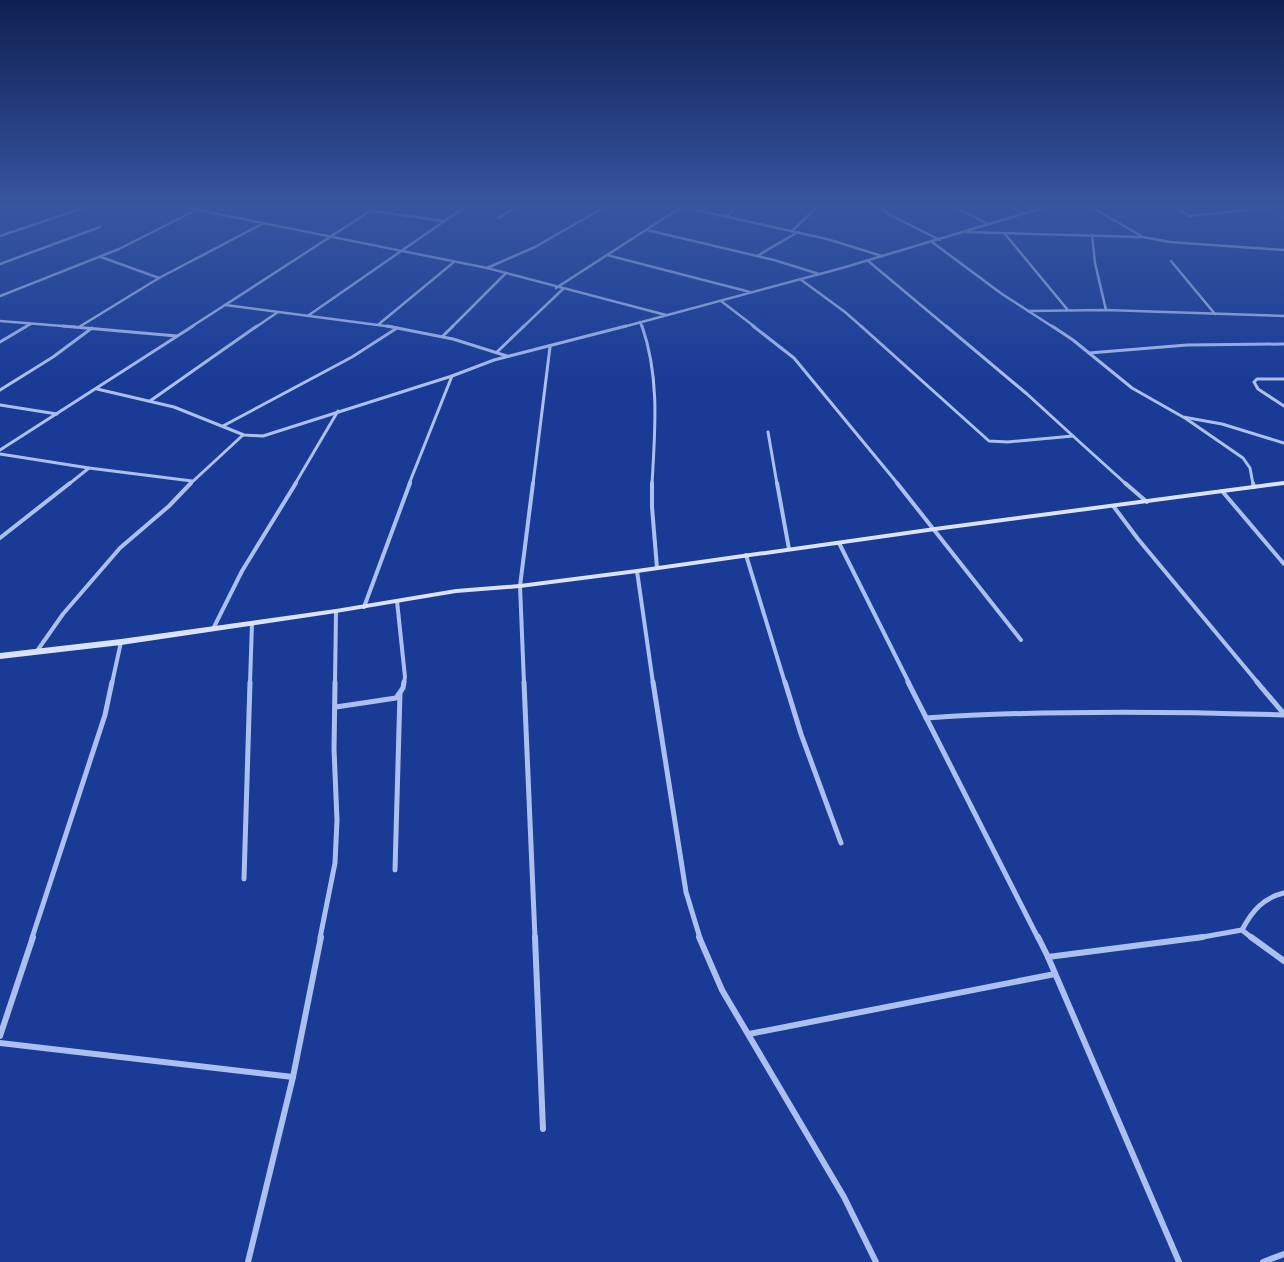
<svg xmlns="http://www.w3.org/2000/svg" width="1284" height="1262" font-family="Inter,sans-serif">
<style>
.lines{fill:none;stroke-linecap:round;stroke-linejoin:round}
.street-far4{stroke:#acc0f0;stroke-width:2.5}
.street-far3{stroke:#acc0f0;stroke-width:3}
.street-far2{stroke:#acc0f0;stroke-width:4}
.street-far1{stroke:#acc0f0;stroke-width:5}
.street{stroke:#acc0f0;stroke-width:6}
.secondary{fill:#dae3fb;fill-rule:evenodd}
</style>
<rect width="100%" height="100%" fill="#193b96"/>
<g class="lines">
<g class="street-far4">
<path d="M155 204 198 210 487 268 666 315"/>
<path d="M669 204 827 239 882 256"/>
<path d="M882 204 881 207 888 214 940 240"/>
<path d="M949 204 988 224"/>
<path d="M1002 204 1024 213"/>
<path d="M1086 204 1143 237 1170 242 1284 250"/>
<path d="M1169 204 1190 216 1284 206"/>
<path d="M0 205 3 204"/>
<path d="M372 211 444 221"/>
<path d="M726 217 739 204"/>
<path d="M498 218 523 204"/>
<path d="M647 230 774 260 819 274"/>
<path d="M792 231 820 204"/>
<path d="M966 232 1141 237"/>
<path d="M1005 234 1067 309"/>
<path d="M1092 235 1095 263 1106 310"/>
<path d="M0 236 94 204"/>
<path d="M932 242 1002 294 1053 327"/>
<path d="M607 255 750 292"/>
<path d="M757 256 798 232"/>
<path d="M101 257 159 278"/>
<path d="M867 260 947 327"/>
<path d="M1171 261 1215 314"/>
<path d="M0 264 100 227"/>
<path d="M487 268 535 247 610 204"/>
<path d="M800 279 845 312 862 327"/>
<path d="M556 288 686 204"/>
<path d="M0 296 119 249 208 204"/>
<path d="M721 301 755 327"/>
<path d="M225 305 393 327"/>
<path d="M1028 311 1106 310 1284 316"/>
<path d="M309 315 469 204"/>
<path d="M0 321 75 327"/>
<path d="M640 322 642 327"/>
<path d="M379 324 454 262"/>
<path d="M25 327 31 324"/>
<path d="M79 327 159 278 264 223"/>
<path d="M191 327 381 204"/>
<path d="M256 327 278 312"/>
<path d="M452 327 506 273"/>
<path d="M523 327 563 289"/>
<path d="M623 327 842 268 1056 204"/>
</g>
<g class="street-far3">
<path d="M63 326 177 336"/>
<path d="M387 326 453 339 507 356"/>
<path d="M642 326C660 378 655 430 652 484"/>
<path d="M753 326 794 358 898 484"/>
<path d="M861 326 989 441 1008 442 1073 436 1126 484"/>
<path d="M946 326 1027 394 1073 436"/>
<path d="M1052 326 1073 340 1132 388 1183 417 1222 424 1284 443"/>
<path d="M443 336 453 326"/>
<path d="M0 342 27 326"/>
<path d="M497 352 524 326"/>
<path d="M1089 353 1187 345 1284 344"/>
<path d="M1284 379H1257L1254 382 1258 389 1284 406"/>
<path d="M97 389 174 407 244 435 263 436 452 376 494 360 626 326"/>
<path d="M0 390 53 357 92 328"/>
<path d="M150 401 257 326"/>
<path d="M0 405 57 414"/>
<path d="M1185 418 1243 458 1250 468 1253 484"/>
<path d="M223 426 352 357 397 328"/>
<path d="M768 432 777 484"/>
<path d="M0 450 193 326"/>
<path d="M0 454 89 468 192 481"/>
<path d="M69 484 89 468"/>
<path d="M190 484 243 435"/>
<path d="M295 484 338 411"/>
<path d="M409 484 452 376"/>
<path d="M533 484 550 347"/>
</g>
<g class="street-far2">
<path d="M652 483V507L657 568"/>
<path d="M777 483 789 549"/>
<path d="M897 483 1021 640"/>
<path d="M1125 483 1147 502"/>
<path d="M1253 483 1254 487"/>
<path d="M1222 491 1284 564"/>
<path d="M1114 507 1138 539 1258 683"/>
<path d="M0 538 70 483"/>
<path d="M839 543 909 683"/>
<path d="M746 555 785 683"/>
<path d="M637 571 653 683"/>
<path d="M397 601 405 677 404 683"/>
<path d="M364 607 410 483"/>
<path d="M214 627 242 571 296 483"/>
<path d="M37 651 63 614 120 548 169 506 191 483"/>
<path d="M112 683 121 642"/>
<path d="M250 683 252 623"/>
<path d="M335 683 336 611"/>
<path d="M524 683 520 586 533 483"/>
</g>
<g class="street-far1">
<path d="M524 682 535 938"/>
<path d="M653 682 686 892 700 938"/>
<path d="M785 682 801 734 841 843"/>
<path d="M908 682 1038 938"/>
<path d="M1257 682 1284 714"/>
<path d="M336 707 396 698 403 688 404 682"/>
<path d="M926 718C1045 710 1164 711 1284 715"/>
<path d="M395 870 400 693"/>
<path d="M244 879 250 682"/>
<path d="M1242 930C1252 911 1263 898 1284 893"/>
<path d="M32 938 105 715 112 682"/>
<path d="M320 938 335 863 337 820 334 749 335 682"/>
<path d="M1197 938 1242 930 1252 938"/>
</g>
<g class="street">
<path d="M535 937 543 1129"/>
<path d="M699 937 722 990 844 1197 876 1262"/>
<path d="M1038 937 1048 957 1179 1262"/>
<path d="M1251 937 1284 961"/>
<path d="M1048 957 1203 937"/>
<path d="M749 1034 1055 974"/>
<path d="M0 1036 33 937"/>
<path d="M0 1043 293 1077"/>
<path d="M248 1262 293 1077 321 937"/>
<path d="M1263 1262 1284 1254"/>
</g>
<path class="secondary" d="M1284 481V485L935 531 637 573 520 588 456 593 336 613 121 645 0 659V653L121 639 336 609 456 589 520 584 637 569 935 527Z"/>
</g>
<linearGradient id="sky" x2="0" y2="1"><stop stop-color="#0e2052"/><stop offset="0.54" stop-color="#3855a0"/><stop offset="1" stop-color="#3855a0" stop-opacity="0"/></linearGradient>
<rect width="1284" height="381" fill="url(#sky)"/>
</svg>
